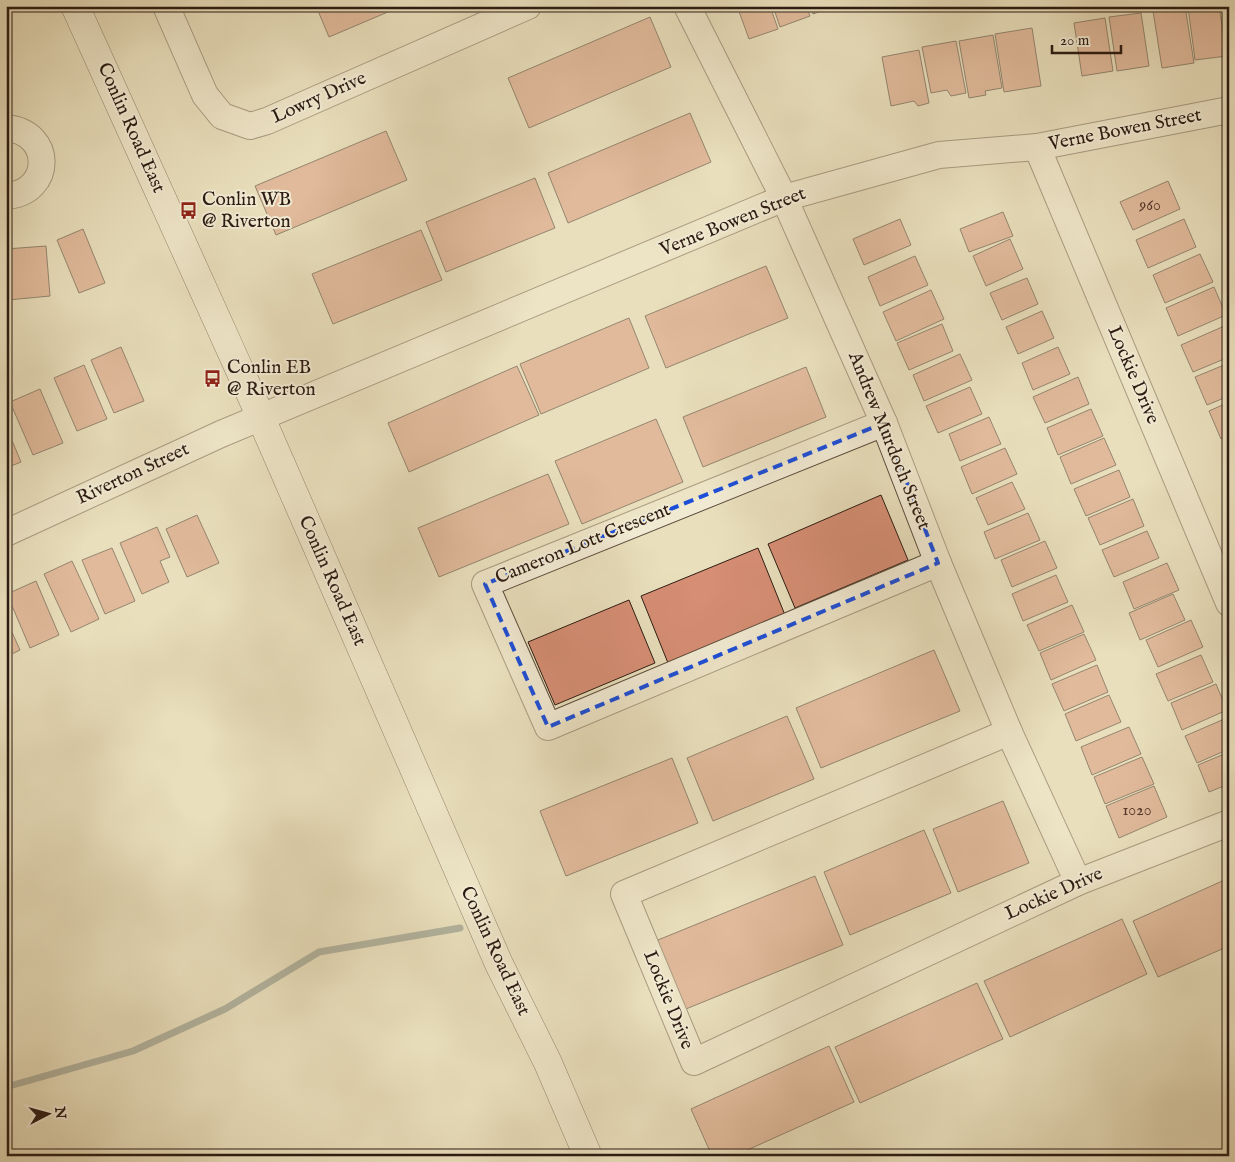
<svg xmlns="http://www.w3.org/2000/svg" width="1235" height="1162" font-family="'IM FELL English',serif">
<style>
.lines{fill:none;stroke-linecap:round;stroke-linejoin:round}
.stream{stroke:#6e7b76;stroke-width:7}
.building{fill:#d68e74;stroke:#2c1b12}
.street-casing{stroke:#5b4c3c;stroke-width:28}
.secondary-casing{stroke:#2c1b12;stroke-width:29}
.street{stroke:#f1ead3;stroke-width:26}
.secondary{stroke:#f1ead3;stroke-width:28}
.marked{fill:none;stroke:#1d4ed8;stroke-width:4;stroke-dasharray:10 6;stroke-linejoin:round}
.labels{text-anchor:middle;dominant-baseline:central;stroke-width:4;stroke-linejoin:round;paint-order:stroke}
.number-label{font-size:16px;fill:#56382a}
.street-label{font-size:19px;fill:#2c1b12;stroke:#f1ead3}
.poi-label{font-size:19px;fill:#2c1b12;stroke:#f1ead3;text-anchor:start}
</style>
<rect width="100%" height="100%" fill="#e9dfbc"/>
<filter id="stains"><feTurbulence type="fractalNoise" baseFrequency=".004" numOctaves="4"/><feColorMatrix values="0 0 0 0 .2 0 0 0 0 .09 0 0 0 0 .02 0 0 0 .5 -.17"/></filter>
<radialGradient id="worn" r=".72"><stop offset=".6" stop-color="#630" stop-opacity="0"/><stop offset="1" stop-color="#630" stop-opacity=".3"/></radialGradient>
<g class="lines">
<path class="stream" d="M6 1087 133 1051 225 1009 319 952 460 928"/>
</g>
<g class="building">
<path d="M316 6H402L329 37Z"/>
<path d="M737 6H770L778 29 749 39Z"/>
<path d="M773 6H806L810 16 780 27Z"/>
<path d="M810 6H835L813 14Z"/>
<path d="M1185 6 1194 63 1162 68 1153 11Z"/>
<path d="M1193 6H1219L1227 56 1195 60 1188 7Z"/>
<path d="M1223 6H1229V43Z"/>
<path d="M1141 13 1149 66 1117 71 1109 17Z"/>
<path d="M650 17 671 67 529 128 508 78Z"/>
<path d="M1105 18 1113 71 1082 76 1074 23Z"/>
<path d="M1032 28 1041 86 1004 92 995 34Z"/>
<path d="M993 35 1002 88 985 91 986 95 969 98 959 41Z"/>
<path d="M956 41 966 93 951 96 947 90 931 93 922 47Z"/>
<path d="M919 50 929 103 918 106 914 101 891 106 882 57Z"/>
<path d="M690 113 711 162 568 223 548 173Z"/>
<path d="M386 131 407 180 276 235 255 186Z"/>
<path d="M535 178 555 228 446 272 426 222Z"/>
<path d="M1168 181 1180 209 1133 230 1120 202Z"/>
<path d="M1003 212 1013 236 969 252 960 229Z"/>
<path d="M900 219 911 245 864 265 853 239Z"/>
<path d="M1184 219 1196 247 1148 268 1136 240Z"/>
<path d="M83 229 105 283 79 293 57 240Z"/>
<path d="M421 230 442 280 333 324 312 274Z"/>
<path d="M1010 239 1023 269 986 286 973 256Z"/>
<path d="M46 246 50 296 8 300 6 249Z"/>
<path d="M1200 254 1213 282 1165 303 1153 275Z"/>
<path d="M915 256 928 285 880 306 868 277Z"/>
<path d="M766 266 788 318 666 368 645 316Z"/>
<path d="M1027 278 1038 304 1002 320 990 293Z"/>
<path d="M1214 287 1226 315 1178 336 1166 308Z"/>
<path d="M931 290 944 319 896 341 883 312Z"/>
<path d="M1042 311 1054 338 1018 354 1006 327Z"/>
<path d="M629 318 649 368 541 414 520 364Z"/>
<path d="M942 324 953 351 909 370 897 343Z"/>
<path d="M1229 324V357L1193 372 1181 345Z"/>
<path d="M121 347 144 401 114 413 91 360Z"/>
<path d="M1058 347 1070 374 1033 390 1022 363Z"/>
<path d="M960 354 972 380 924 401 913 375Z"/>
<path d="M1229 363V396L1207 405 1195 377Z"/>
<path d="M84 365 107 419 77 431 54 378Z"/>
<path d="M517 366 539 415 409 472 388 423Z"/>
<path d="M806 367 826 417 703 467 683 417Z"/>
<path d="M1078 377 1089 404 1045 423 1033 397Z"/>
<path d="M970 387 982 414 938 433 926 406Z"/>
<path d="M40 389 63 443 33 455 10 402Z"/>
<path d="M1229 402V435L1221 439 1209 411Z"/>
<path d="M1091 409 1103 436 1058 455 1047 428Z"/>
<path d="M989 417 1001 444 960 461 949 434Z"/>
<path d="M656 419 683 482 582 524 555 461Z"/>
<path d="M6 426 21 462 6 468Z"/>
<path d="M1104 438 1116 465 1071 484 1060 457Z"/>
<path d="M1229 440V452L1224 442Z"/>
<path d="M1005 448 1017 474 972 494 961 467Z"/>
<path d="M1119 470 1130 497 1086 516 1074 489Z"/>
<path d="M548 474 569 524 439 577 418 528Z"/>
<path d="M1012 482 1025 509 988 525 976 498Z"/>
<path d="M881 495 908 560 795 608 768 544Z"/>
<path d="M1133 499 1144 526 1100 545 1088 518Z"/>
<path d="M1028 513 1040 540 995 559 984 532Z"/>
<path d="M197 515 219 563 187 577 166 529Z"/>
<path d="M157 527 170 557 160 561 169 582 142 594 120 543Z"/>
<path d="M1147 531 1159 558 1114 577 1102 550Z"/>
<path d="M1045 541 1057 568 1012 587 1001 560Z"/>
<path d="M112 548 135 601 105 614 82 560Z"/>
<path d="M758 548 787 620 670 668 641 596Z"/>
<path d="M72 561 99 619 71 632 44 574Z"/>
<path d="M1167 563 1179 590 1134 609 1123 582Z"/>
<path d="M1056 575 1068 602 1023 621 1012 594Z"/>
<path d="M36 581 59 635 30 648 7 594Z"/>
<path d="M1173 594 1185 620 1140 640 1129 613Z"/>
<path d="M629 600 655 663 555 705 528 642Z"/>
<path d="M1072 605 1084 632 1039 651 1027 625Z"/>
<path d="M6 619 20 650 6 657Z"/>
<path d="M1191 620 1203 647 1158 667 1146 640Z"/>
<path d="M1084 634 1096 660 1051 680 1040 653Z"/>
<path d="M934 650 960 711 821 768 796 708Z"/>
<path d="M1201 655 1213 682 1168 701 1156 674Z"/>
<path d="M1097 665 1108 692 1064 711 1052 684Z"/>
<path d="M1216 684 1227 710 1182 730 1171 703Z"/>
<path d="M1109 695 1121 722 1076 741 1065 714Z"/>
<path d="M787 716 814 779 713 821 687 758Z"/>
<path d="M1229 717V749L1197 763 1185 736Z"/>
<path d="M1129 727 1141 754 1092 775 1081 747Z"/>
<path d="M1229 752V784L1209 792 1198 765Z"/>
<path d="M1142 757 1154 784 1105 804 1094 777Z"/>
<path d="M672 758 698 823 566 876 540 811Z"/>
<path d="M1154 786 1167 817 1119 838 1106 806Z"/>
<path d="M1003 801 1029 863 958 892 933 829Z"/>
<path d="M924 830 951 893 850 935 824 872Z"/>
<path d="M815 876 843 945 681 1011 653 942Z"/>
<path d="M1229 878V946L1158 977 1133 921Z"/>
<path d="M1122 919 1147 974 1010 1037 984 981Z"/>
<path d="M977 983 1003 1039 860 1103 835 1047Z"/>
<path d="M829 1046 854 1102 734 1156H712L691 1109Z"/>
</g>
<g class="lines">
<defs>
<g id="street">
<path d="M166 6 205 95 222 116 250 126 267 121 528 6"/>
<path d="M687 6 784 198 884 423 938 563 1009 732 1078 882"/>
<path d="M6 128C54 132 53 193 6 196"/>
<path d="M1037 147 1229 603"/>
<path d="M884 423 485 584 548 727 938 563"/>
<path d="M6 533 221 434 784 198 939 155 1037 147 1229 110"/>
<path d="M1009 732 624 894 694 1062 1078 882 1229 823"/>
</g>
<path id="secondary" d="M75 6 251 395 499 964 548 1063 588 1156"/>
</defs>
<use href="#street" class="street-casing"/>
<use href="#secondary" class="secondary-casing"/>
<use href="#street" class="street"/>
<use href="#secondary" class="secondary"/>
</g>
<path d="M0 0H1235V1162H0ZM884 423 938 563 548 727 485 584Z" fill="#e9dfbc" fill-opacity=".55" fill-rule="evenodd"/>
<path class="marked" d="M884 423 938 563 548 727 485 584Z"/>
<defs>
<symbol id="bus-bare" viewBox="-9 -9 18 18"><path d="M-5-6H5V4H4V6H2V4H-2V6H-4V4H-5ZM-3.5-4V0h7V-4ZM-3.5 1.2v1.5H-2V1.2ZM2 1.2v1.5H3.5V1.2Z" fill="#8f2418" stroke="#f1ead3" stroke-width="2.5" paint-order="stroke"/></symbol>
</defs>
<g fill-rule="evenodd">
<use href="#bus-bare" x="176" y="198" width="25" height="25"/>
<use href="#bus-bare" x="200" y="366" width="25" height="25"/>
</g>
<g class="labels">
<g class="number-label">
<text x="1150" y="206">960</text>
<text x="1137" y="811">1020</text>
</g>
<g class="street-label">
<text transform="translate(319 98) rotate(-24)">Lowry Drive</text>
<text transform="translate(131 128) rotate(66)">Conlin Road East</text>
<text transform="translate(1125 130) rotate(-11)">Verne Bowen Street</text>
<text transform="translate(733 222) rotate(-22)">Verne Bowen Street</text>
<text transform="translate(1133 375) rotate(67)">Lockie Drive</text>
<text transform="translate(889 441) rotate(68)">Andrew Murdoch Street</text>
<text transform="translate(133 474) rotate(-25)">Riverton Street</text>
<text transform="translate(583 544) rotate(-22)">Cameron Lott Crescent</text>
<text transform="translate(332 581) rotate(66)">Conlin Road East</text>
<text transform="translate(1054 894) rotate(-24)">Lockie Drive</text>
<text transform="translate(495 951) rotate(65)">Conlin Road East</text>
<text transform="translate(668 1000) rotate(68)">Lockie Drive</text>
</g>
<g class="poi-label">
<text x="202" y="200">Conlin WB<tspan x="202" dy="22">@ Riverton</tspan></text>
<text x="227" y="368">Conlin EB<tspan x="227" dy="22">@ Riverton</tspan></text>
</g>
</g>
<rect width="1235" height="1162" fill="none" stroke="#e9dfbc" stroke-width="25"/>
<rect x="8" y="8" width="1220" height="1147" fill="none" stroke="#2c1b12" stroke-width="2.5"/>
<rect x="12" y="12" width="1210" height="1137" fill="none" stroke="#2c1b12"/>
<g transform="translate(48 1114) rotate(84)" stroke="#f1ead3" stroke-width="4" paint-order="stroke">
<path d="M0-4L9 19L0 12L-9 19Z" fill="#2c1b12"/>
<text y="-8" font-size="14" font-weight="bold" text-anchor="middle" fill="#2c1b12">N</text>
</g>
<path d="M1052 45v8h69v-8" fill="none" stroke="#2c1b12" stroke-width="2.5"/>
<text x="1060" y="45" font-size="15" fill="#2c1b12" stroke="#f1ead3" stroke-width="4" paint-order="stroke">20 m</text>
<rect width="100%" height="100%" filter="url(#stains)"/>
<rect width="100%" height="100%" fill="url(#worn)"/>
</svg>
